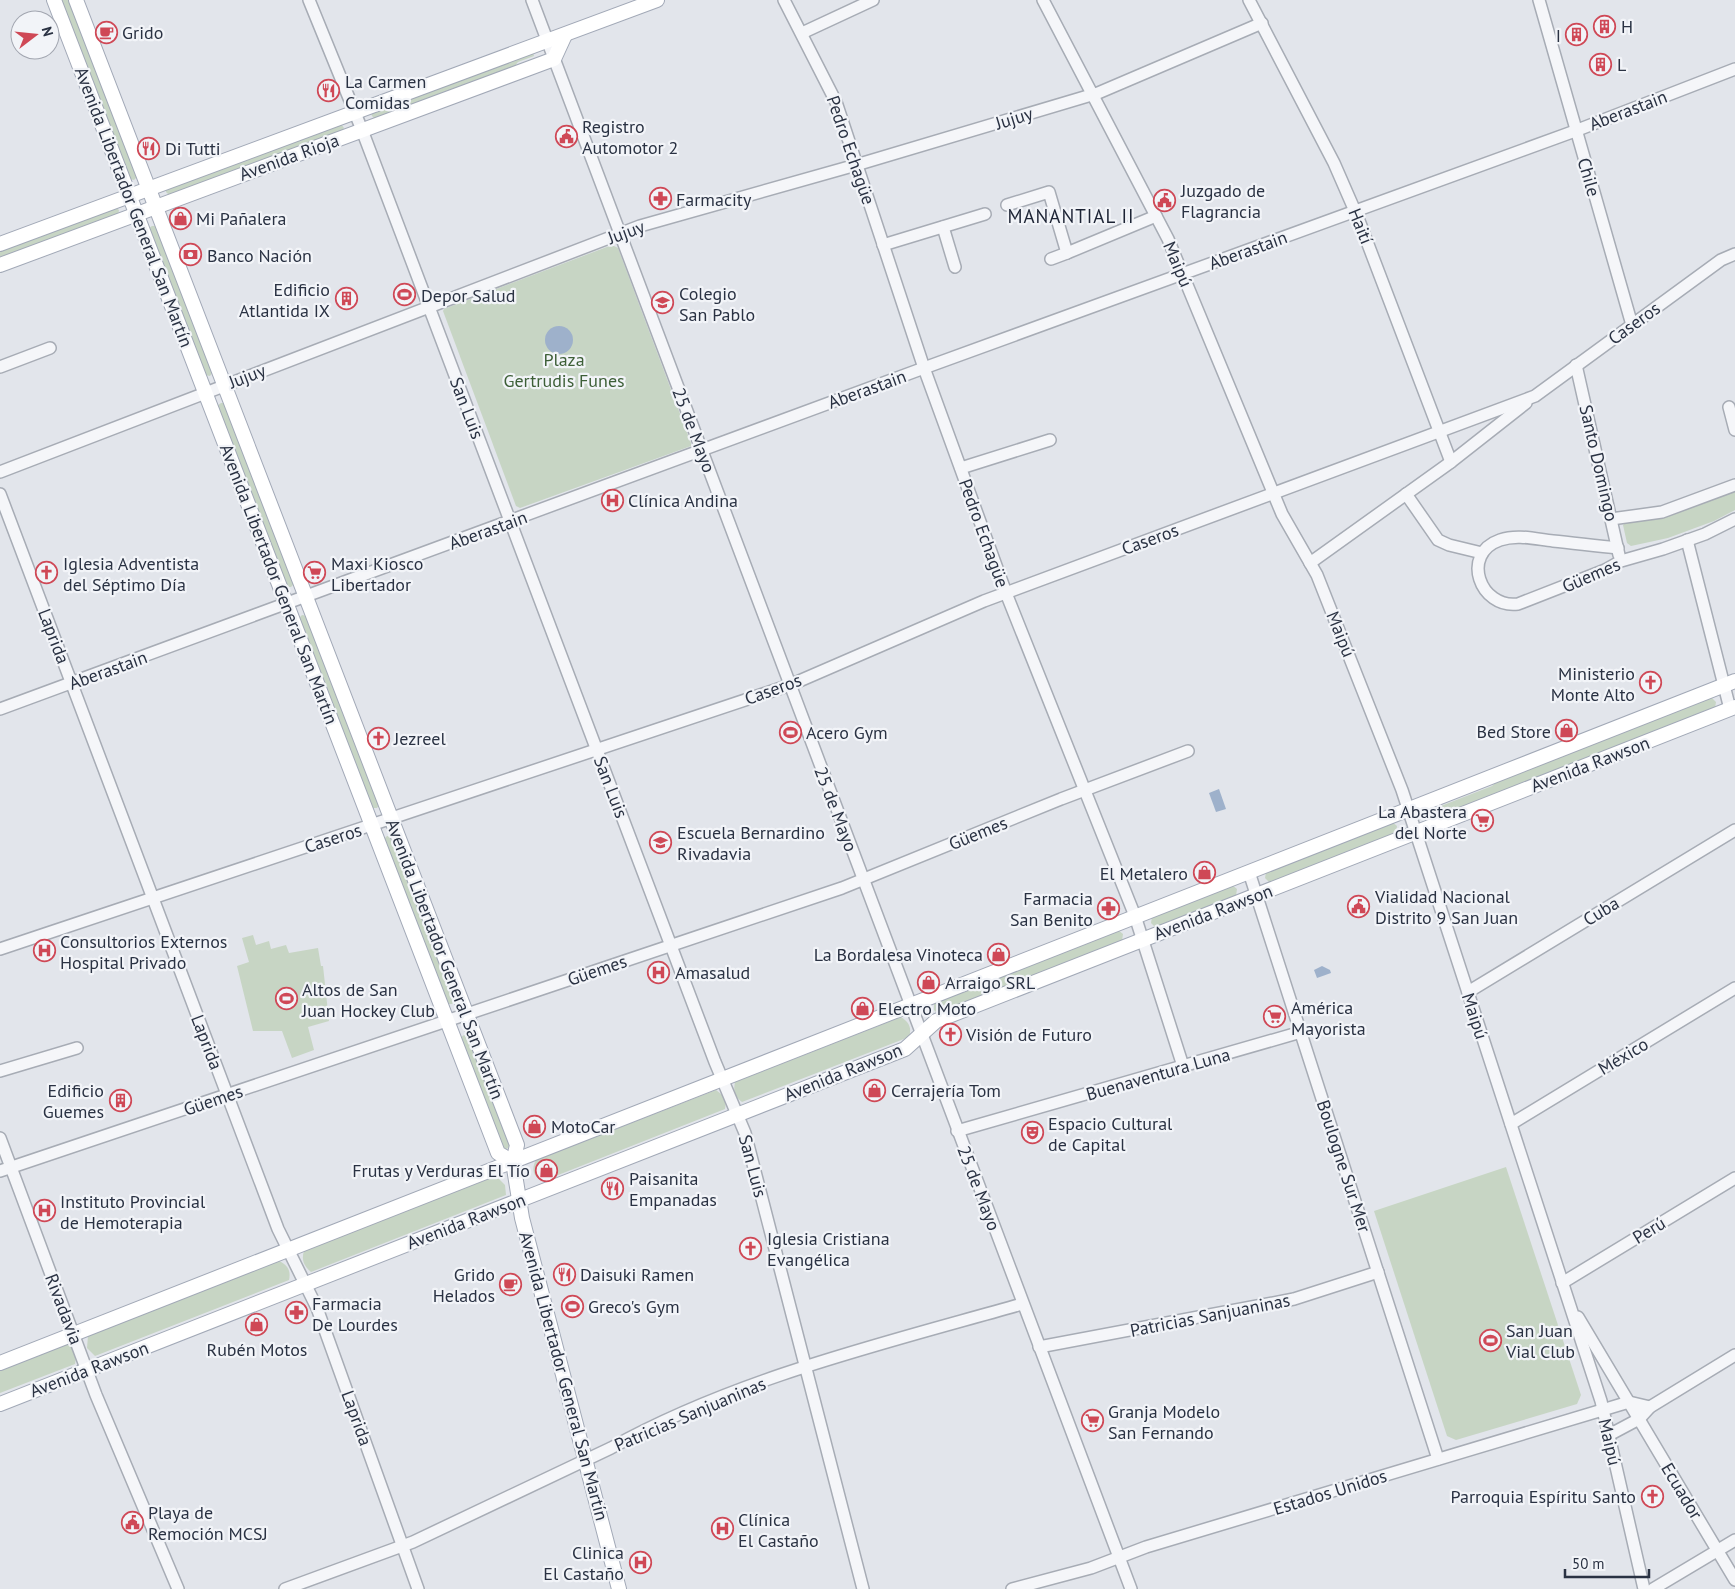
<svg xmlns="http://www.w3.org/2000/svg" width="1735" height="1589" font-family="'PT Sans',sans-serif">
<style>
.green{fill:#c7d5c4}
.water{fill:#9eb1cb}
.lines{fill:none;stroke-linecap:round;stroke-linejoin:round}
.minor-casing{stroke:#a7acb5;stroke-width:14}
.major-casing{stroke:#a2a9b7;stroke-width:16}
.minor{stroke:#f5f6f9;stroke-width:11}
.major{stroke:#fff;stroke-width:14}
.labels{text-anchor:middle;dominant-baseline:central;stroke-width:4.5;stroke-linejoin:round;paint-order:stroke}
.poi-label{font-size:18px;fill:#2a3243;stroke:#f2f4f8;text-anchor:start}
.street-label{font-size:18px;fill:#2a3243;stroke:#f2f4f8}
.park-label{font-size:18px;fill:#3d5f37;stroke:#f2f4f8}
.neighbourhood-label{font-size:19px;letter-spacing:1px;fill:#1c2334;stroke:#f2f4f8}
</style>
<rect width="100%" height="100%" fill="#e2e5eb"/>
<g class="green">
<path d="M61 0H70L138 176 134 180 130 179Z"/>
<path d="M533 52 534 56 518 62 514 67 375 119 372 116 371 113Z"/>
<path d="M341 124 344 128 342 131 170 196 166 192V189Z"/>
<path d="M115 207 119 210 118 215 0 259V251Z"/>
<path d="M152 226H156L213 372 210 376 205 375 149 228Z"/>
<path d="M612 245 618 248 691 443V446L520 508 516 506 443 311 444 309Z"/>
<path d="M221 403H225L294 584 291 587H287L217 406Z"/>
<path d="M1735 491V510L1714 521 1668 538 1631 546 1627 543 1623 525 1625 523 1663 518Z"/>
<path d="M302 615 307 616 379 805 377 808H372L299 618Z"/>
<path d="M1711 697 1716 702 1715 708 1426 822 1423 819V813L1492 786 1495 783Z"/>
<path d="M1392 822 1397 826 1396 834 1270 883 1265 878 1266 872Z"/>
<path d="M387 836H391L455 1001 452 1004H447L384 839Z"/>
<path d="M1232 885 1237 889 1236 896 1156 928 1151 923 1152 917Z"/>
<path d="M1118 930 1123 934 1122 941 938 1014 934 1010V1002Z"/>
<path d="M253 935 256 945 269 941 271 949 286 945 289 953 318 948 321 966H323L329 1021 308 1027 314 1050 292 1058 282 1031H253L237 966 249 962 242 938Z"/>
<path d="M901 1017C909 1022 912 1028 909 1037L742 1102C735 1097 733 1091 735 1082Z"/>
<path d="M464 1035 468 1036 510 1145 507 1149 503 1148 460 1038Z"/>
<path d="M716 1090C723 1095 727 1100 725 1109L543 1181C533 1177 531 1169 536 1160Z"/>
<path d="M1506 1167 1581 1395 1577 1404 1456 1440 1447 1436 1374 1211Z"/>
<path d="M496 1176 505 1185 506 1195 311 1272C304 1266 301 1260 304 1251Z"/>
<path d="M279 1261C288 1265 291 1271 289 1280L95 1356 87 1348 88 1336Z"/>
<path d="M67 1344C75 1348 77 1355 75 1364L0 1393V1371Z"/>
</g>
<g class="water">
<circle cx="559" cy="340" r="14"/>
<path d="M1219 789 1226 809 1216 812 1209 793Z"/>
<path d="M1322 966 1330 970 1331 973 1317 978 1314 970Z"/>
</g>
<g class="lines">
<defs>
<g id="minor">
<path d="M309 0 362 130 715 1062 745 1133 863 1589"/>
<path d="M532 0 1131 1589"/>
<path d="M784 0 836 102 924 368 1006 593 1135 916 1183 1066"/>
<path d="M1043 0 1168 239 1282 514 1317 575 1402 790 1601 1401 1644 1589"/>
<path d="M1249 0 1334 163 1358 218 1451 462"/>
<path d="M1539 0 1632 325"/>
<path d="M802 33 873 0"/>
<path d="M1007 205 1049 192 1067 253 1156 216"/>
<path d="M943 227 955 267"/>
<path d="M883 245 985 214"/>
<path d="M1051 259 1067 253"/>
<path d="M1576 365 1619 555"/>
<path d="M0 367 50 348"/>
<path d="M1729 407 1735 430"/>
<path d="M961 468 1050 440"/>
<path d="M0 472 640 226 856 165 1098 93 1262 23"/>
<path d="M0 494 278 1229 317 1308 418 1589"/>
<path d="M1406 494 1438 540 1449 545 1482 553"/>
<path d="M1611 519 1662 512 1735 485"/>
<path d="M1687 540 1730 709"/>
<path d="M1618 548C1596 546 1574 543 1553 541 1535 539 1517 534 1500 540 1460 554 1480 609 1518 604L1605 570 1621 561 1663 549 1705 534 1735 519"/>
<path d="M1310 563 1451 462 1526 403"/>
<path d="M0 709 924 368 1575 131 1735 69"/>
<path d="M1249 872 1438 1459"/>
<path d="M0 949 790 685 984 601 1535 396 1721 260 1735 254"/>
<path d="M1468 992 1735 830"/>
<path d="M0 1071 77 1048"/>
<path d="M1511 1124 1735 988"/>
<path d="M957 1131 1301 1032"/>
<path d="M0 1138 96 1395 178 1589"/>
<path d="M0 1171 842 888 1061 799 1188 751"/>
<path d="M1562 1283 1735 1178"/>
<path d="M1578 1317 1735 1580"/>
<path d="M1039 1347 1294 1299 1378 1272"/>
<path d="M1609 1435 1639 1419 1650 1407 1735 1355"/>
<path d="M285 1589 413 1542 611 1448C737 1378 885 1343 1022 1304"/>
<path d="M1012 1589 1091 1568 1146 1547 1629 1402 1650 1407"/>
<path d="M1653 1589 1735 1540"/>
</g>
<g id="major">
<path d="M54 0 498 1153 513 1162"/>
<path d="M76 0 517 1145 513 1162 522 1218 619 1589"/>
<path d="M0 244 657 0"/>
<path d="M0 265 554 59 565 35"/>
<path d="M0 1363 1735 681"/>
<path d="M0 1404 905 1049 936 1021 1735 707"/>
</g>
</defs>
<use href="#minor" class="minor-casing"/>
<use href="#major" class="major-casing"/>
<use href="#minor" class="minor"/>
<use href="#major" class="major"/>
</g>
<defs>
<symbol id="building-ring" viewBox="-11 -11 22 22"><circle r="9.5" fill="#f2f4f8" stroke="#cf4856" stroke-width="1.5"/><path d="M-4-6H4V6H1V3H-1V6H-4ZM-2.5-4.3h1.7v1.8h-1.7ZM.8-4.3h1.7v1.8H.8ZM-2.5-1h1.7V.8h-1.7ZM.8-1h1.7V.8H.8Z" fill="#cf4856"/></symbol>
<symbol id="cafe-ring" viewBox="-11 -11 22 22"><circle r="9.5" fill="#f2f4f8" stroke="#cf4856" stroke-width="1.5"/><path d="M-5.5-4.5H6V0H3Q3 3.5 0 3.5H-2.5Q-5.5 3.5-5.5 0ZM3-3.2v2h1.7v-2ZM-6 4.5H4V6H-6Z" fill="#cf4856"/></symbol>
<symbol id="restaurant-ring" viewBox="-11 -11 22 22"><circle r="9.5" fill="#f2f4f8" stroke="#cf4856" stroke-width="1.5"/><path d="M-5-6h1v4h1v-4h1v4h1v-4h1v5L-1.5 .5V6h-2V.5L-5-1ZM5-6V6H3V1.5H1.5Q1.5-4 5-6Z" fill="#cf4856"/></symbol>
<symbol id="civic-ring" viewBox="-11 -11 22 22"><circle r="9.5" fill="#f2f4f8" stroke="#cf4856" stroke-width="1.5"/><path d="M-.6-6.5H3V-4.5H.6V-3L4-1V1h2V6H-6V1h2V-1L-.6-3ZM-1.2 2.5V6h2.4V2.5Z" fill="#cf4856"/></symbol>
<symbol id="pharmacy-ring" viewBox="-11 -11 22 22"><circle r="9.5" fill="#f2f4f8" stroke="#cf4856" stroke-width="1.5"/><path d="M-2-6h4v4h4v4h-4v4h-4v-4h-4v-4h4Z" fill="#cf4856"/></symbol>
<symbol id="shop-ring" viewBox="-11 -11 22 22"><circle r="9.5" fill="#f2f4f8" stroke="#cf4856" stroke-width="1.5"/><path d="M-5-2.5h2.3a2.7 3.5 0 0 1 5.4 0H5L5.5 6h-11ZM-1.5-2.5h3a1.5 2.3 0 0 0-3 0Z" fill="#cf4856"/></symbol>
<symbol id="bank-ring" viewBox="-11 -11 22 22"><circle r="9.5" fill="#f2f4f8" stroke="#cf4856" stroke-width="1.5"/><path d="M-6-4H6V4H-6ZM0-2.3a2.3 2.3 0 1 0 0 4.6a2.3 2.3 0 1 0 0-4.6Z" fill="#cf4856"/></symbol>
<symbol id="stadium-ring" viewBox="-11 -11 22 22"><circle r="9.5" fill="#f2f4f8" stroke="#cf4856" stroke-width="1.5"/><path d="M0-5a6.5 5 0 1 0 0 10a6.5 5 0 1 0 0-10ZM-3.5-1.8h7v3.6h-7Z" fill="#cf4856"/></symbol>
<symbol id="school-ring" viewBox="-11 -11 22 22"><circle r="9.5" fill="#f2f4f8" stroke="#cf4856" stroke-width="1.5"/><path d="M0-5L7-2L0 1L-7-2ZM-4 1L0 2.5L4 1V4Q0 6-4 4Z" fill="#cf4856"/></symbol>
<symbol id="hospital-ring" viewBox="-11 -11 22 22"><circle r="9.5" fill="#f2f4f8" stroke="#cf4856" stroke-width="1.5"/><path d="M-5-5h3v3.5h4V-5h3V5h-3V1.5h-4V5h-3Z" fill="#cf4856"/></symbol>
<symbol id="church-ring" viewBox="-11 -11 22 22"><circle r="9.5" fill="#f2f4f8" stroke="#cf4856" stroke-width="1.5"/><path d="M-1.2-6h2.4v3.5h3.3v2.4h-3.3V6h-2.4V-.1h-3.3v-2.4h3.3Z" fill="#cf4856"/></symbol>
<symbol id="supermarket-ring" viewBox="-11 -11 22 22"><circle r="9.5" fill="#f2f4f8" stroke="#cf4856" stroke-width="1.5"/><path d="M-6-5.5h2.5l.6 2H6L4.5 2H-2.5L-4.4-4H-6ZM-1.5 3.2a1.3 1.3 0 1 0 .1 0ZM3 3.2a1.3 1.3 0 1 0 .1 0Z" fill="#cf4856"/></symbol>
<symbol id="theatre-ring" viewBox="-11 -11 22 22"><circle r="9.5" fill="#f2f4f8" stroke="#cf4856" stroke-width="1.5"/><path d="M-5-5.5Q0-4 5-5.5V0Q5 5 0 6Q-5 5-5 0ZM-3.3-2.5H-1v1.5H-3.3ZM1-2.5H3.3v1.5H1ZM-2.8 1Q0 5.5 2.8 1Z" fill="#cf4856"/></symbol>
</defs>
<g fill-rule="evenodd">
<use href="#building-ring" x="1592" y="14" width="25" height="25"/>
<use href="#cafe-ring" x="94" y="20" width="25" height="25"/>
<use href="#building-ring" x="1564" y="22" width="25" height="25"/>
<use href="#building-ring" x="1588" y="52" width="25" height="25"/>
<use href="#restaurant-ring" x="316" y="78" width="25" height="25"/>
<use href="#civic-ring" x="554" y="124" width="25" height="25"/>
<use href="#restaurant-ring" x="136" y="136" width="25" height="25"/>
<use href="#pharmacy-ring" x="648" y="186" width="25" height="25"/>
<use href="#civic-ring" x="1152" y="188" width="25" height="25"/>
<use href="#shop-ring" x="168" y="206" width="25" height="25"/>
<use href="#bank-ring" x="178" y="242" width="25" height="25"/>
<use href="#stadium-ring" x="392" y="282" width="25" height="25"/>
<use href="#building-ring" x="334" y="286" width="25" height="25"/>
<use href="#school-ring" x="650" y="290" width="25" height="25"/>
<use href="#hospital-ring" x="600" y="488" width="25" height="25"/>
<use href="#church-ring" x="34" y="560" width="25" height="25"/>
<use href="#supermarket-ring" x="302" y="560" width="25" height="25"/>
<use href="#church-ring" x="1638" y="670" width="25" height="25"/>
<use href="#shop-ring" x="1554" y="718" width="25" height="25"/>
<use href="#stadium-ring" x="778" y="720" width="25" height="25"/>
<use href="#church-ring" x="366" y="726" width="25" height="25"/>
<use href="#supermarket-ring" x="1470" y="808" width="25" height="25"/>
<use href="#school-ring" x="648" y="830" width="25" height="25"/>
<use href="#shop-ring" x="1192" y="860" width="25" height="25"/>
<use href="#civic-ring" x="1346" y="894" width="25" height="25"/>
<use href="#pharmacy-ring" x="1096" y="896" width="25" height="25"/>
<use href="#hospital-ring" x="32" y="938" width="25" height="25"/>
<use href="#shop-ring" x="986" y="942" width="25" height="25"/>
<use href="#hospital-ring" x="646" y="960" width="25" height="25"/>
<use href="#shop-ring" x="916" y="970" width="25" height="25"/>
<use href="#stadium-ring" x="274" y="986" width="25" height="25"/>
<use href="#shop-ring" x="850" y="996" width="25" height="25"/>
<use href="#supermarket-ring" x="1262" y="1004" width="25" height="25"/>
<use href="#church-ring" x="938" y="1022" width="25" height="25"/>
<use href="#shop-ring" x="862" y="1078" width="25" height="25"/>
<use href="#building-ring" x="108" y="1088" width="25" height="25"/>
<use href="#shop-ring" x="522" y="1114" width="25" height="25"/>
<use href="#theatre-ring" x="1020" y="1120" width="25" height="25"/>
<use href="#shop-ring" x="534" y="1158" width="25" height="25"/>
<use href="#restaurant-ring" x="600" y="1176" width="25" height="25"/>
<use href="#hospital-ring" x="32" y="1198" width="25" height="25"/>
<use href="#church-ring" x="738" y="1236" width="25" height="25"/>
<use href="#restaurant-ring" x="552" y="1262" width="25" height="25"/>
<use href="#cafe-ring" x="498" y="1272" width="25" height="25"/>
<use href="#stadium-ring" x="560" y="1294" width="25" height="25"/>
<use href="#pharmacy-ring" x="284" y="1300" width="25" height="25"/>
<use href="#shop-ring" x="244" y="1312" width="25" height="25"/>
<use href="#stadium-ring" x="1478" y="1328" width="25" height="25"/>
<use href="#supermarket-ring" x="1080" y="1408" width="25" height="25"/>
<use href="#church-ring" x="1640" y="1484" width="25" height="25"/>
<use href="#civic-ring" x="120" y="1510" width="25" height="25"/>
<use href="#hospital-ring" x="710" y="1516" width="25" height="25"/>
<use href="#hospital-ring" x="628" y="1550" width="25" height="25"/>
</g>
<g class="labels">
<g class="poi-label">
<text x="1621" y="26">H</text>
<text x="122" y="32">Grido</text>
<text x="1561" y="35" text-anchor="end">I</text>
<text x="1617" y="64">L</text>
<text x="345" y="81">La Carmen<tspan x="345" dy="21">Comidas</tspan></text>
<text x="582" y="126">Registro<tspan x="582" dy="21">Automotor 2</tspan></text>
<text x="165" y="148">Di Tutti</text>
<text x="1181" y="190">Juzgado de<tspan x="1181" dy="21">Flagrancia</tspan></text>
<text x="676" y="199">Farmacity</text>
<text x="196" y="218">Mi Pañalera</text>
<text x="207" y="255">Banco Nación</text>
<text x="330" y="289" text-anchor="end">Edificio<tspan x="330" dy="21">Atlantida IX</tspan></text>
<text x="679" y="293">Colegio<tspan x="679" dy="21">San Pablo</tspan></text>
<text x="421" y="295">Depor Salud</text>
<text x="628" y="500">Clínica Andina</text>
<text x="63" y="563">Iglesia Adventista<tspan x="63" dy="21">del Séptimo Día</tspan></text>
<text x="331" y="563">Maxi Kiosco<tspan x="331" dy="21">Libertador</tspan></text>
<text x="1635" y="673" text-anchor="end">Ministerio<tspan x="1635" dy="21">Monte Alto</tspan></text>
<text x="1551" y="731" text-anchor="end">Bed Store</text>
<text x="806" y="732">Acero Gym</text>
<text x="394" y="738">Jezreel</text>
<text x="1467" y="811" text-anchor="end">La Abastera<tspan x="1467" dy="21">del Norte</tspan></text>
<text x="677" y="832">Escuela Bernardino<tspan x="677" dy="21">Rivadavia</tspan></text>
<text x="1188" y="873" text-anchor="end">El Metalero</text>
<text x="1375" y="896">Vialidad Nacional<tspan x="1375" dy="21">Distrito 9 San Juan</tspan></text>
<text x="1093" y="898" text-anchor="end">Farmacia<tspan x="1093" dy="21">San Benito</tspan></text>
<text x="60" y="941">Consultorios Externos<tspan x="60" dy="21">Hospital Privado</tspan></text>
<text x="983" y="954" text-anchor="end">La Bordalesa Vinoteca</text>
<text x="675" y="972">Amasalud</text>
<text x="945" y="982">Arraigo SRL</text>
<text x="302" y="989">Altos de San<tspan x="302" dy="21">Juan Hockey Club</tspan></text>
<text x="1291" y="1007">América<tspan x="1291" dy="21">Mayorista</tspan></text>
<text x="878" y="1008">Electro Moto</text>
<text x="966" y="1034">Visión de Futuro</text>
<text x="104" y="1090" text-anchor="end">Edificio<tspan x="104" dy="21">Guemes</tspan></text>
<text x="891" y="1090">Cerrajería Tom</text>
<text x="1048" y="1123">Espacio Cultural<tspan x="1048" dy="21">de Capital</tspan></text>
<text x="551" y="1126">MotoCar</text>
<text x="530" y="1170" text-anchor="end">Frutas y Verduras El Tío</text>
<text x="629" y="1178">Paisanita<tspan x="629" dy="21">Empanadas</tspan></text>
<text x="60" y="1201">Instituto Provincial<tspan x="60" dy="21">de Hemoterapia</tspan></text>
<text x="767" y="1238">Iglesia Cristiana<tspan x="767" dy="21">Evangélica</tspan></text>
<text x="495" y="1274" text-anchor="end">Grido<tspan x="495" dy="21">Helados</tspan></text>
<text x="580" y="1274">Daisuki Ramen</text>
<text x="312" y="1303">Farmacia<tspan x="312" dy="21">De Lourdes</tspan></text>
<text x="588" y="1306">Greco's Gym</text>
<text x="1506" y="1330">San Juan<tspan x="1506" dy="21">Vial Club</tspan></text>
<text x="257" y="1349" text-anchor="middle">Rubén Motos</text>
<text x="1108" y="1411">Granja Modelo<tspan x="1108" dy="21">San Fernando</tspan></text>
<text x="1636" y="1496" text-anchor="end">Parroquia Espíritu Santo</text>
<text x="148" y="1512">Playa de<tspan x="148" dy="21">Remoción MCSJ</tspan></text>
<text x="738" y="1519">Clínica<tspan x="738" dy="21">El Castaño</tspan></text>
<text x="624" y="1552" text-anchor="end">Clinica<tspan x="624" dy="21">El Castaño</tspan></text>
</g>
<g class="street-label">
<text transform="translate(1628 110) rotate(-21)">Aberastain</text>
<text transform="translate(1014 118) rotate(-17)">Jujuy</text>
<text transform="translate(851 150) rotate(71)">Pedro Echagüe</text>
<text transform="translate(289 157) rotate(-20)">Avenida Rioja</text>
<text transform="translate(1589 177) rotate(74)">Chile</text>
<text transform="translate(134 207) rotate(69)">Avenida Libertador General San Martín</text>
<text transform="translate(1361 226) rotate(68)">Haití</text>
<text transform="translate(626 232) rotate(-20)">Jujuy</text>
<text transform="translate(1248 250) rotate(-20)">Aberastain</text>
<text transform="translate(1178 264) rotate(67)">Maipú</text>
<text transform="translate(1634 323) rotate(-36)">Caseros</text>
<text transform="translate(247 376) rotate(-21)">Jujuy</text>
<text transform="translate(867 389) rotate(-20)">Aberastain</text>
<text transform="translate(467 408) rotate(69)">San Luis</text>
<text transform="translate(694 430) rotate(69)">25 de Mayo</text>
<text transform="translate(1599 463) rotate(77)">Santo Domingo</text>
<text transform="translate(488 530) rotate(-20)">Aberastain</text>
<text transform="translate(984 533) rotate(70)">Pedro Echagüe</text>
<text transform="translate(1150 539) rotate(-20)">Caseros</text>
<text transform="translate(1591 575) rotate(-23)">Güemes</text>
<text transform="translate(279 584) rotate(69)">Avenida Libertador General San Martín</text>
<text transform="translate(1341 634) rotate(68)">Maipú</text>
<text transform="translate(54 636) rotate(69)">Laprida</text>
<text transform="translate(108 670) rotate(-20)">Aberastain</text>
<text transform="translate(773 689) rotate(-20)">Caseros</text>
<text transform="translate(1590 764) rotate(-21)">Avenida Rawson</text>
<text transform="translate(611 787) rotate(69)">San Luis</text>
<text transform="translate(836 809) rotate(69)">25 de Mayo</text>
<text transform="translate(978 833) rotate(-22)">Güemes</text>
<text transform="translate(333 838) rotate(-18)">Caseros</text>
<text transform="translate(1601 911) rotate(-31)">Cuba</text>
<text transform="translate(1213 912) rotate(-21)">Avenida Rawson</text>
<text transform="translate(445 959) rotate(69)">Avenida Libertador General San Martín</text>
<text transform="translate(597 970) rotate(-19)">Güemes</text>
<text transform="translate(1475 1016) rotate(72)">Maipú</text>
<text transform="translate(207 1042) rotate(69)">Laprida</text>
<text transform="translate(1623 1056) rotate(-31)">México</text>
<text transform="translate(843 1072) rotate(-22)">Avenida Rawson</text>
<text transform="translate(1158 1074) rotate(-16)">Buenaventura Luna</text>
<text transform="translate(213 1100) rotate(-19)">Güemes</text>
<text transform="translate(753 1166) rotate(75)">San Luis</text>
<text transform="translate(1344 1166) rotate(72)">Boulogne Sur Mer</text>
<text transform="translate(979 1188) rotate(69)">25 de Mayo</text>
<text transform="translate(466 1221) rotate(-21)">Avenida Rawson</text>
<text transform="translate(1649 1230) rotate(-31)">Perú</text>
<text transform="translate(64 1309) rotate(69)">Rivadavia</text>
<text transform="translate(1210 1315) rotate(-11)">Patricias Sanjuaninas</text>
<text transform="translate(89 1369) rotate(-21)">Avenida Rawson</text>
<text transform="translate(564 1376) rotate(75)">Avenida Libertador General San Martín</text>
<text transform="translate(690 1414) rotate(-23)">Patricias Sanjuaninas</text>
<text transform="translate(357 1418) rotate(70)">Laprida</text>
<text transform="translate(1610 1442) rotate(77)">Maipú</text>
<text transform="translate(1682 1491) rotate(59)">Ecuador</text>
<text transform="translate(1330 1492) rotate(-17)">Estados Unidos</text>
</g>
<g class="park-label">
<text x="564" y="359">Plaza<tspan x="564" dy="21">Gertrudis Funes</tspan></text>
</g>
<g class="neighbourhood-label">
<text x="1071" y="216">MANANTIAL II</text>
</g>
</g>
<g transform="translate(35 35) rotate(74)"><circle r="24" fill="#f2f4f8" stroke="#a2a6b0"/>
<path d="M0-4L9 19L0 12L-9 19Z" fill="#cf4856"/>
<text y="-8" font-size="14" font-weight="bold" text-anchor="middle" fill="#2a3243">N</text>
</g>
<path d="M1565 1569v8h84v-8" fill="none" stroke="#2a3243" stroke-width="2.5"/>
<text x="1572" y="1569" font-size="15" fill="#2a3243" stroke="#f2f4f8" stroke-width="4" paint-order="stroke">50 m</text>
</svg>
